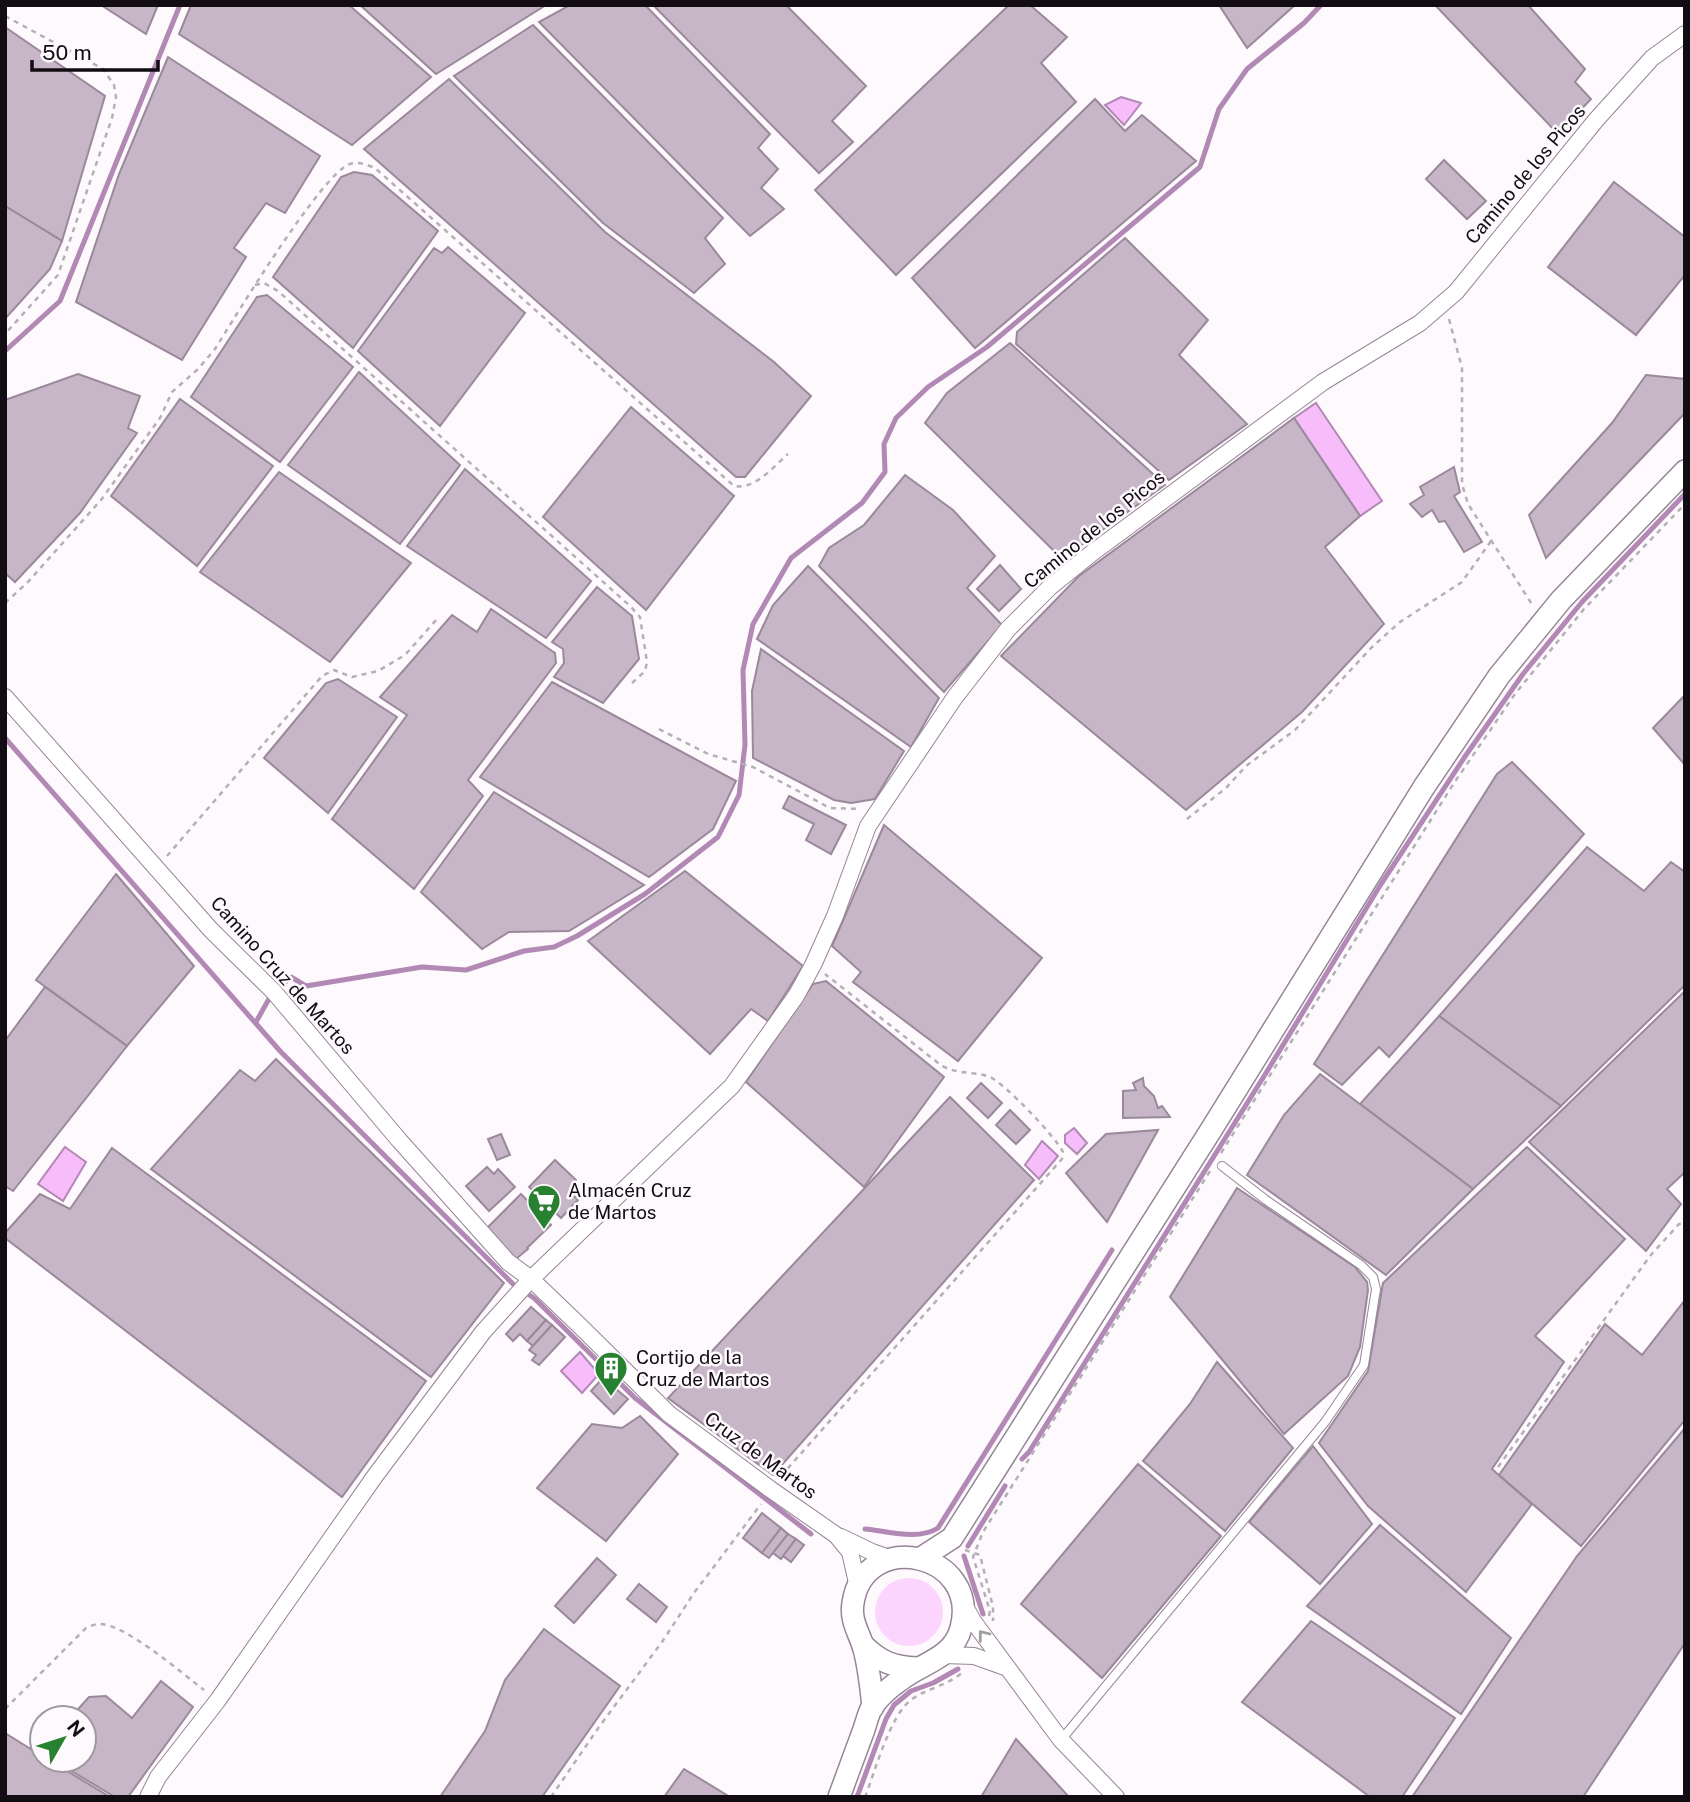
<svg xmlns="http://www.w3.org/2000/svg" width="1690" height="1802" font-family="'Public Sans',sans-serif">
<style>
.green{fill:#fcd5fe}
.water{fill:#f7bdfa;stroke:#b288b5;stroke-width:2}
.lines{fill:none;stroke-linecap:round;stroke-linejoin:round}
.stream{stroke:#b288b5;stroke-width:5}
.building{fill:#c7b5c8;stroke:#9b899b;stroke-width:2}
.lane-casing{stroke:#968597;stroke-width:10}
.street-casing{stroke:#968597;stroke-width:18}
.secondary-casing{stroke:#968597;stroke-width:24}
.path{stroke:#b4b0b5;stroke-width:2.5;stroke-dasharray:5 5;stroke-linecap:butt}
.lane{stroke:#fff;stroke-width:8}
.street{stroke:#fff;stroke-width:16}
.secondary{stroke:#fff;stroke-width:21}
.oneway{stroke:#a09ea1}
.labels{text-anchor:middle;dominant-baseline:central;stroke-width:5;stroke-linejoin:round;paint-order:stroke}
.street-label{font-size:19px;fill:#120c13;stroke:#fdf9fd}
.poi-label{font-size:19px;fill:#120c13;stroke:#fdf9fd;text-anchor:start}
</style>
<rect width="100%" height="100%" fill="#fdf9fd"/>
<circle class="green" cx="909" cy="1612" r="34"/>
<g class="water">
<path d="M1121 97 1141 103 1124 125 1105 105Z"/>
<path d="M1316 403 1382 501 1360 516 1294 418Z"/>
<path d="M1074 1128 1087 1143 1077 1154 1065 1143V1135Z"/>
<path d="M1042 1141 1058 1156 1039 1179 1025 1165Z"/>
<path d="M65 1147 86 1162 63 1201 38 1184Z"/>
<path d="M580 1352 599 1374 582 1393 561 1371Z"/>
</g>
<g class="lines">
<g class="stream">
<path d="M5 351 60 301 180 5"/>
<path d="M5 738 280 1051 514 1285 534 1298 635 1398 811 1534"/>
<path d="M280 987 291 977 306 986 422 967 466 970 524 951 554 947 577 936 645 894 718 837 739 795 745 745 743 670 753 624 791 558 862 503 885 472 884 444 896 418 928 387 987 347 1200 167 1219 109 1247 69 1304 23 1321 5"/>
<path d="M256 1022 270 997"/>
<path d="M1022 1459 1029 1452 1266 1073 1381 884 1466 755 1523 674 1582 602 1685 494"/>
<path d="M865 1529C887 1531 918 1541 938 1528L1112 1250"/>
<path d="M968 1546 1005 1486"/>
<path d="M964 1556 983 1614"/>
<path d="M857 1797 886 1719 894 1705 911 1691 933 1683 958 1669"/>
</g>
</g>
<g class="building">
<path d="M101 5H158L146 34Z"/>
<path d="M191 5H349L431 77 352 145 179 34Z"/>
<path d="M360 5H546L436 74Z"/>
<path d="M570 5H645L770 134 758 148 778 169 761 188 784 209 750 236 539 22Z"/>
<path d="M653 5H786L866 86 832 121 853 142 819 173Z"/>
<path d="M1009 5H1030L1067 37 1041 63 1076 102 896 275 815 190Z"/>
<path d="M1219 5H1295L1247 48Z"/>
<path d="M1435 5H1528L1585 69 1575 82 1591 99 1558 134Z"/>
<path d="M533 25 723 218 705 238 725 264 694 293 603 223 454 76Z"/>
<path d="M5 27 105 96 62 241 5 206Z"/>
<path d="M168 57 320 156 285 213 266 203 234 248 246 257 182 360 76 302 119 174Z"/>
<path d="M449 79 605 232 774 362 811 396 745 477H736L364 149Z"/>
<path d="M1095 99 1125 131 1142 115 1196 161 975 348 912 278Z"/>
<path d="M1444 160 1486 201 1467 219 1426 179Z"/>
<path d="M354 172 372 175 438 231 353 348 273 277 341 177Z"/>
<path d="M1614 182 1685 237V275L1636 335 1548 267Z"/>
<path d="M5 206 62 241 50 269 5 319Z"/>
<path d="M1125 238 1208 320 1179 355 1247 424 1169 480 1016 344 1017 332Z"/>
<path d="M448 247 525 313 440 426 358 351 434 248 442 253Z"/>
<path d="M267 295 353 367 280 462 191 397 257 297Z"/>
<path d="M1010 343 1165 485 1062 559 925 423 947 393Z"/>
<path d="M359 372 460 465 400 544 288 465Z"/>
<path d="M78 374 140 396 128 428 137 433 80 513 15 582 5 573V400Z"/>
<path d="M1646 375 1685 379V413L1546 558 1529 515 1612 423Z"/>
<path d="M180 399 273 466 197 566 111 496Z"/>
<path d="M631 407 734 496 646 610 543 517Z"/>
<path d="M1294 418 1360 516 1325 547 1384 624 1302 712 1186 810 1001 656 1079 576Z"/>
<path d="M1454 467 1460 492 1454 496 1482 542 1464 552 1445 521 1439 522 1432 510 1422 517 1410 504 1424 495 1420 487Z"/>
<path d="M465 469 591 581 546 638 407 546Z"/>
<path d="M279 472 411 563 330 662 200 572Z"/>
<path d="M905 475 953 510 995 556 967 588 1002 625 944 692 819 566 829 548 864 525Z"/>
<path d="M1000 565 1021 589 999 611 977 589Z"/>
<path d="M808 566 939 698 911 747 757 639 773 605Z"/>
<path d="M597 587 632 616 639 659 603 703 554 677 564 663 563 649 552 642Z"/>
<path d="M491 609 555 653 556 663 468 780 483 796 414 889 332 819 407 715 380 697 452 615 477 632Z"/>
<path d="M761 649 904 751 875 799 851 803 834 800 753 758 752 691Z"/>
<path d="M338 679 397 717 328 813 264 758 326 683Z"/>
<path d="M552 682 736 781 713 829 649 877 480 777Z"/>
<path d="M1685 695V765L1653 728Z"/>
<path d="M1512 762 1584 834 1389 1057 1379 1047 1342 1085 1314 1064 1497 774Z"/>
<path d="M494 792 644 885 569 931 509 932 482 949 421 892Z"/>
<path d="M789 796 846 825 831 854 806 840 814 824 783 808Z"/>
<path d="M884 825 1042 958 958 1061 853 982 861 972 832 946Z"/>
<path d="M1587 847 1644 891 1671 862 1685 872V985L1561 1106 1439 1016Z"/>
<path d="M685 871 803 966 768 1021 751 1009 710 1054 588 941Z"/>
<path d="M116 874 194 966 127 1046 36 980Z"/>
<path d="M826 981 944 1077 864 1187 746 1082 813 984Z"/>
<path d="M45 987 127 1046 13 1191 5 1186V1036L7 1038Z"/>
<path d="M1685 991V1172L1667 1189 1681 1204 1646 1251 1529 1142Z"/>
<path d="M1439 1016 1561 1106 1473 1189 1360 1104Z"/>
<path d="M276 1059 504 1283 431 1377 151 1169 240 1070 255 1081Z"/>
<path d="M1320 1074 1473 1189 1386 1275 1247 1175 1284 1115Z"/>
<path d="M1143 1078 1144 1086 1154 1096 1158 1108 1162 1106 1170 1117 1123 1118V1091L1136 1090 1133 1083Z"/>
<path d="M981 1083 1002 1103 988 1118 967 1098Z"/>
<path d="M950 1097 1034 1180 773 1475 668 1398Z"/>
<path d="M1010 1110 1030 1130 1016 1144 996 1125Z"/>
<path d="M1158 1130 1107 1222 1066 1173 1106 1134Z"/>
<path d="M501 1134 510 1155 497 1160 488 1139Z"/>
<path d="M1527 1147 1625 1239 1535 1336 1564 1362 1492 1469 1532 1504 1466 1592 1368 1506 1319 1443 1368 1371 1383 1283Z"/>
<path d="M112 1148 426 1381 342 1497 5 1238V1233L40 1194 70 1209Z"/>
<path d="M555 1160 576 1180 571 1186 574 1189 571 1193 578 1200 561 1218 529 1187Z"/>
<path d="M487 1167 494 1174 498 1169 515 1187 489 1211 466 1186Z"/>
<path d="M1237 1188 1355 1267 1367 1282 1368 1290 1360 1347 1348 1376 1284 1434 1170 1297Z"/>
<path d="M521 1194 551 1225 527 1248 528 1249 516 1259 487 1228Z"/>
<path d="M1685 1300V1420L1581 1546 1499 1475 1605 1324 1642 1355Z"/>
<path d="M531 1307 546 1320 527 1341 520 1334 513 1341 506 1334Z"/>
<path d="M546 1320 552 1325 533 1346 527 1341Z"/>
<path d="M552 1325 565 1337 539 1365 532 1360 536 1355 529 1350Z"/>
<path d="M1217 1362 1293 1448 1225 1531 1143 1461 1190 1404Z"/>
<path d="M600 1381 607 1386 609 1383 628 1399 614 1414 591 1391Z"/>
<path d="M640 1416 678 1454 606 1541 537 1488 592 1424 622 1428Z"/>
<path d="M1685 1428V1643L1583 1797H1412L1577 1556Z"/>
<path d="M1313 1446 1372 1524 1320 1584 1249 1522Z"/>
<path d="M1138 1464 1221 1536 1102 1678 1021 1604Z"/>
<path d="M762 1513 781 1528 762 1553 743 1538Z"/>
<path d="M1380 1525 1511 1638 1461 1714 1307 1606Z"/>
<path d="M781 1528 788 1534 769 1558 762 1553Z"/>
<path d="M788 1534 796 1539 781 1559 773 1553Z"/>
<path d="M796 1539 804 1545 791 1562 783 1556Z"/>
<path d="M597 1558 616 1575 574 1623 555 1606Z"/>
<path d="M639 1584 667 1607 656 1622 627 1599Z"/>
<path d="M1311 1621 1455 1718 1402 1797H1370L1242 1702Z"/>
<path d="M544 1629 620 1686 542 1797H440L485 1731 505 1680Z"/>
<path d="M161 1681 193 1707 128 1797H115L53 1760H84V1718H70L89 1697 106 1696 132 1718Z"/>
<path d="M5 1733 42 1756V1760H49L110 1797H5Z"/>
<path d="M1016 1739 1069 1797H981Z"/>
<path d="M684 1769 730 1797H664Z"/>
</g>
<g class="lines">
<defs>
<path id="lane" d="M1061 1740 1325 1422 1364 1365 1376 1289 1373 1277 1361 1265 1266 1200 1222 1166"/>
<g id="street">
<path d="M5 697 211 930 274 992 399 1140 508 1262 531 1279 579 1325 669 1414 770 1489 836 1535 850 1552 858 1587"/>
<path d="M841 1537 872 1552 892 1559"/>
<path d="M963 1603 973 1621 1061 1740 1116 1797"/>
<path d="M944 1655 974 1656 1005 1667"/>
<path d="M148 1797 158 1777 218 1700 375 1476 483 1332 531 1279 732 1086 796 996 813 965 835 916 868 826 955 697 1008 629 1050 587 1092 553 1323 382 1420 323 1456 292 1596 120 1652 58 1685 34"/>
</g>
<g id="secondary">
<path d="M921 1558 952 1538 1211 1130 1424 787 1499 676 1561 600 1685 471"/>
<path d="M863 1645C880 1662 893 1667 917 1668"/>
<path d="M839 1797C847 1775 855 1754 863 1732 866 1724 868 1714 872 1707 878 1698 890 1687 899 1681 921 1663 953 1659 961 1628 981 1552 864 1528 853 1603 850 1621 859 1632 864 1649 869 1668 871 1687 873 1707"/>
</g>
</defs>
<use href="#lane" class="lane-casing"/>
<use href="#street" class="street-casing"/>
<use href="#secondary" class="secondary-casing"/>
<g class="path">
<path d="M5 16 103 69 114 85 116 97 112 118 58 275 5 334"/>
<path d="M255 285 264 283 278 291 630 606 640 617 647 662 645 671 631 684"/>
<path d="M1449 319 1462 368V484L1468 504 1533 606"/>
<path d="M5 603 27 583 101 500 160 418 172 392 198 369 215 349C235 317 322 173 350 164 358 161 367 165 375 168L734 486C755 490 773 467 788 454"/>
<path d="M659 729 708 754 753 767 830 808 860 809"/>
<path d="M1187 819 1226 788 1246 766 1295 730 1372 647 1400 622 1462 582 1491 541"/>
<path d="M167 856 322 676 334 670 352 677 378 671 405 655 437 619"/>
<path d="M1221 1153 1454 783 1515 694 1584 609 1685 504"/>
<path d="M1498 1467 1650 1256 1679 1224 1685 1223"/>
<path d="M781 1476 1062 1159 1063 1152C1056 1137 1004 1083 990 1077 974 1071 960 1075 942 1066L825 974"/>
<path d="M965 1550 980 1555 993 1607V1621"/>
<path d="M989 1616 990 1611 973 1557 983 1532 1210 1171"/>
<path d="M5 1709 86 1628C90 1626 93 1625 97 1624 122 1621 183 1674 204 1690"/>
<path d="M551 1797 599 1727 662 1642 694 1593 761 1504"/>
<path d="M865 1797C875 1772 890 1715 911 1700 927 1688 947 1686 963 1672"/>
</g>
<use href="#lane" class="lane"/>
<use href="#street" class="street"/>
<use href="#secondary" class="secondary"/>
</g>
<defs><path id="oneway-chevron" d="M-2-3.5L2.5 0L-2 3.5" fill="none" stroke-width="1.6" stroke-linecap="round" stroke-linejoin="round" transform="scale(1.75)"/></defs>
<use class="oneway" href="#oneway-chevron" transform="translate(983 1635) rotate(-128)"/>
<defs>
<symbol id="supermarket-pin" viewBox="-11 -11 22 30"><path d="M0 17L-7.5 6A9.5 9.5 0 1 1 7.5 6Z" fill="#278131" stroke="#fdf9fd"/><path d="M-6-5.5h2.5l.6 2H6L4.5 2H-2.5L-4.4-4H-6ZM-1.5 3.2a1.3 1.3 0 1 0 .1 0ZM3 3.2a1.3 1.3 0 1 0 .1 0Z" fill="#fff"/></symbol>
<symbol id="building-pin" viewBox="-11 -11 22 30"><path d="M0 17L-7.5 6A9.5 9.5 0 1 1 7.5 6Z" fill="#278131" stroke="#fdf9fd"/><path d="M-4-6H4V6H1V3H-1V6H-4ZM-2.5-4.3h1.7v1.8h-1.7ZM.8-4.3h1.7v1.8H.8ZM-2.5-1h1.7V.8h-1.7ZM.8-1h1.7V.8H.8Z" fill="#fff"/></symbol>
</defs>
<g fill-rule="evenodd">
<use href="#supermarket-pin" x="525" y="1182" width="38" height="52"/>
<use href="#building-pin" x="592" y="1349" width="38" height="52"/>
</g>
<g class="labels">
<g class="street-label">
<text transform="translate(1525 174) rotate(-50)">Camino de los Picos</text>
<text transform="translate(1094 529) rotate(-39)">Camino de los Picos</text>
<text transform="translate(283 975) rotate(48)">Camino Cruz de Martos</text>
<text transform="translate(761 1455) rotate(36)">Cruz de Martos</text>
</g>
<g class="poi-label">
<text x="568" y="1190">Almacén Cruz<tspan x="568" dy="22">de Martos</tspan></text>
<text x="636" y="1357">Cortijo de la<tspan x="636" dy="22">Cruz de Martos</tspan></text>
</g>
</g>
<rect width="1690" height="1802" fill="none" stroke="#120c13" stroke-width="14"/>
<g transform="translate(63 1739) rotate(51)"><circle r="33" fill="#fdf9fd" stroke="#9f9a9f" stroke-width="2"/>
<path d="M0-5L12 26L0 18L-12 26Z" fill="#278131"/>
<text y="-10" font-size="19" font-weight="bold" text-anchor="middle" fill="#120c13">N</text>
</g>
<path d="M32 60v10h126v-10" fill="none" stroke="#120c13" stroke-width="3.5"/>
<text x="42" y="60" font-size="21" fill="#120c13" stroke="#fdf9fd" stroke-width="5" paint-order="stroke">50 m</text>
</svg>
